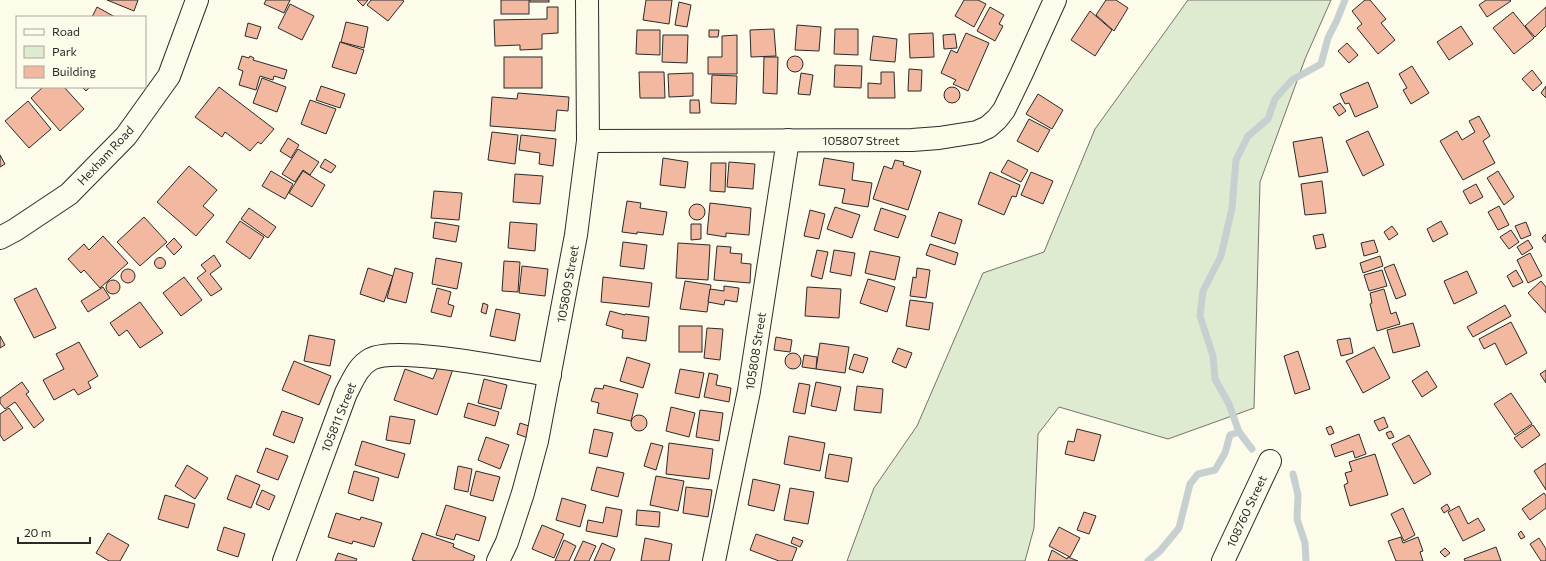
<svg xmlns="http://www.w3.org/2000/svg" width="1546" height="561" font-family="Commissioner,sans-serif">
<style>
.green{fill:#deebd1;stroke:#74746e}
.lines{fill:none;stroke-linecap:round;stroke-linejoin:round}
.stream{stroke:#c7d0d0;stroke-width:7}
.building{fill:#f2b8a0;stroke:#2b2b2b}
.minor-casing{stroke:#2b2b2b;stroke-width:24}
.minor{stroke:#fdfbea;stroke-width:22}
.labels{text-anchor:middle;dominant-baseline:central;stroke-width:3;stroke-linejoin:round;paint-order:stroke}
.street-label{font-size:12px;fill:#2b2b2b;stroke:#fdfbea}
</style>
<rect width="100%" height="100%" fill="#fdfbea"/>
<path class="green" d="M1188 0H1331L1305 59 1260 182 1254 408 1168 439 1059 407 1038 434 1034 528 1025 561H847L874 488 917 426 983 273 1044 252 1095 129Z"/>
<g class="lines">
<g class="stream">
<path d="M1252 449 1239 432 1229 404 1215 379 1213 356 1200 316 1203 291 1221 256 1232 208 1236 160 1248 136 1268 119 1275 99 1292 80 1321 64 1328 38 1337 20 1345 0"/>
<path d="M1293 474 1298 495 1297 519 1305 543 1306 561"/>
<path d="M1148 561 1160 551 1179 528 1190 484 1198 474 1215 470 1225 453 1230 435 1239 432"/>
</g>
</g>
<g class="building">
<path d="M107 0H138L134 11Z"/>
<path d="M266 0H290L284 13 264 4Z"/>
<path d="M357 0H368L363 6Z"/>
<path d="M371 0H402L404 1 388 21 367 5Z"/>
<rect x="501" y="0" width="28" height="14"/>
<rect x="530" y="0" width="19" height="2"/>
<path d="M646 0H672L669 24 643 20Z"/>
<path d="M964 0H978L986 4 974 27 955 16Z"/>
<path d="M1106 0H1116L1128 8 1114 31 1096 15Z"/>
<path d="M1365 0H1370L1386 19 1381 23 1395 40 1378 54 1357 28 1362 24 1352 11Z"/>
<path d="M1486 0H1510L1511 1 1487 17 1479 5Z"/>
<path d="M679 2 691 5 687 27 675 25Z"/>
<path d="M290 4 314 16 302 40 278 28Z"/>
<path d="M97 7 115 17H92Z"/>
<path d="M547 7H558V33L542 34V49L520 50V45L495 46 494 20 547 19Z"/>
<path d="M990 7 1004 15 999 24 1003 26 995 41 977 31Z"/>
<path d="M1546 7V26L1535 37 1525 26Z"/>
<path d="M1090 11 1112 30 1095 56 1071 40Z"/>
<path d="M1513 12 1534 38 1514 54 1493 28Z"/>
<path d="M346 22 368 27 364 48 341 42Z"/>
<path d="M248 23 261 27 257 39 245 36Z"/>
<path d="M797 25 821 27 819 51 795 50Z"/>
<path d="M1461 26 1473 44 1449 60 1437 42Z"/>
<path d="M774 29 776 56 751 57 750 30Z"/>
<path d="M835 29H858V55L834 54Z"/>
<path d="M637 30H660V55L636 54Z"/>
<path d="M709 30H719L718 37H709Z"/>
<path d="M933 33 934 57 910 58 909 34Z"/>
<path d="M966 33 989 43 968 91 953 84 956 80 941 73 951 50 957 53Z"/>
<path d="M955 34 957 48 944 49 943 35Z"/>
<path d="M663 35H688L687 63 662 62Z"/>
<path d="M737 35V74H708V57H722V36Z"/>
<path d="M873 36 897 39 895 62 870 60Z"/>
<path d="M340 42 364 50 356 74 332 67Z"/>
<path d="M1347 43 1358 55 1349 63 1338 51Z"/>
<circle cx="795" cy="64" r="8"/>
<path d="M242 56 249 58 250 56 254 58 253 60 287 70 284 79 274 76 273 80 260 76 256 90 239 85 243 71 238 69Z"/>
<rect x="504" y="57" width="38" height="31"/>
<path d="M764 57H778L777 94 763 93Z"/>
<path d="M835 65 862 66 861 88 834 87Z"/>
<path d="M1412 66 1429 93 1411 104 1403 90 1407 88 1399 74Z"/>
<path d="M909 69 922 70 921 91H908Z"/>
<path d="M1532 70 1542 83 1533 91 1522 79Z"/>
<path d="M639 72H664L665 98H640Z"/>
<path d="M881 72H894L895 98H868V83L881 84Z"/>
<path d="M693 73V96L669 97 668 74Z"/>
<path d="M801 73 813 75 810 95 798 94Z"/>
<path d="M712 75 737 76 736 104 711 103Z"/>
<path d="M262 78 286 87 277 112 253 103Z"/>
<path d="M1368 82 1378 107 1355 117 1349 103 1345 104 1340 94Z"/>
<path d="M321 86 345 94 340 108 316 100Z"/>
<path d="M1546 86V98L1541 93Z"/>
<circle cx="952" cy="95" r="8"/>
<path d="M43 87H64L84 109 60 131 31 98Z"/>
<path d="M82 87H90L86 91Z"/>
<path d="M219 87 274 129 261 144 258 142 250 151 225 132 222 137 195 117Z"/>
<path d="M518 93 569 97 568 111 557 110 555 131 490 126 492 97 517 99Z"/>
<path d="M1038 94 1063 110 1052 129 1026 114Z"/>
<path d="M310 100 336 109 326 134 301 124Z"/>
<path d="M690 100H699L700 113H690Z"/>
<path d="M28 101 51 129 29 148 5 121Z"/>
<path d="M1340 103 1346 111 1339 116 1333 107Z"/>
<path d="M1479 116 1490 136 1483 141 1495 163 1463 180 1440 141 1457 131 1462 140 1475 132 1469 121Z"/>
<path d="M1029 119 1050 130 1038 152 1017 141Z"/>
<path d="M1368 131 1384 165 1363 176 1346 141Z"/>
<path d="M492 132 518 135 515 164 488 160Z"/>
<path d="M521 135 556 139 553 166 539 164 540 153 519 150Z"/>
<path d="M1322 137 1328 172 1299 177 1293 142Z"/>
<path d="M288 138 299 145 291 158 280 151Z"/>
<path d="M298 149 319 162 310 175 303 170 295 182 282 174Z"/>
<path d="M0 155 5 164 0 167Z"/>
<path d="M663 158 688 162 685 188 660 185Z"/>
<path d="M824 158 854 163 852 180 872 183 868 207 842 203 845 189 819 185Z"/>
<path d="M325 159 336 166 331 173 320 167Z"/>
<path d="M895 160 904 162 903 165 921 171 908 210 873 199 884 166 892 169Z"/>
<path d="M1008 160 1028 170 1021 182 1001 172Z"/>
<path d="M729 162 755 164 753 189 727 187Z"/>
<path d="M711 163H726L725 192 710 191Z"/>
<path d="M189 166 217 190 203 206 214 215 196 236 157 202Z"/>
<path d="M271 171 293 184 285 199 262 186Z"/>
<path d="M303 171 325 185 312 207 289 193Z"/>
<path d="M1498 171 1514 197 1504 205 1487 178Z"/>
<path d="M990 172 1020 185 1016 197 1012 196 1004 215 978 204Z"/>
<path d="M1031 172 1053 181 1043 204 1021 195Z"/>
<path d="M515 174 543 176 540 204 513 202Z"/>
<path d="M1322 181 1326 213 1305 215 1301 184Z"/>
<path d="M1476 184 1483 197 1470 204 1463 191Z"/>
<path d="M434 191 462 193 459 220 431 218Z"/>
<path d="M627 201 641 203 640 208 667 212 663 235 637 232V234L622 232Z"/>
<path d="M710 203 751 208 749 235 726 233V237L707 234Z"/>
<circle cx="697" cy="212" r="8"/>
<path d="M1499 206 1509 225 1498 230 1488 212Z"/>
<path d="M835 207 860 215 852 238 827 229Z"/>
<path d="M249 208 276 227 268 238 241 219Z"/>
<path d="M881 208 906 216 898 238 874 230Z"/>
<path d="M810 210 825 214 819 239 804 236Z"/>
<path d="M939 212 962 220 955 244 931 236Z"/>
<path d="M144 217 167 242 140 266 117 242Z"/>
<path d="M240 221 264 237 250 259 226 242Z"/>
<path d="M1441 221 1448 234 1433 242 1427 229Z"/>
<path d="M435 222 459 226 456 242 433 238Z"/>
<path d="M510 222 537 224 535 251 508 248Z"/>
<path d="M1526 222 1531 235 1521 239 1515 226Z"/>
<path d="M691 224H701V239L691 240Z"/>
<path d="M1392 226 1398 234 1389 240 1384 232Z"/>
<path d="M1511 230 1519 242 1509 249 1500 237Z"/>
<path d="M1323 234 1326 247 1316 249 1313 236Z"/>
<path d="M1546 234V243L1542 238Z"/>
<path d="M103 236 128 263 100 288 84 270 81 273 68 259 84 244 89 250Z"/>
<path d="M174 238 182 247 174 255 166 246Z"/>
<path d="M1374 240 1378 252 1364 256 1361 243Z"/>
<path d="M1528 240 1533 248 1522 255 1517 247Z"/>
<path d="M623 242 647 245 644 269 620 266Z"/>
<path d="M678 243 710 245 708 280 676 278Z"/>
<path d="M930 244 958 253 955 265 926 255Z"/>
<path d="M717 246 731 247 730 253 742 254 741 263 751 264 750 283 714 280Z"/>
<path d="M817 250 828 252 822 279 811 276Z"/>
<path d="M834 250 855 253 851 276 830 272Z"/>
<path d="M870 251 900 257 895 280 865 273Z"/>
<path d="M1530 253 1542 276 1528 283 1517 260Z"/>
<path d="M214 255 221 266 210 274 222 289 211 296 197 278 206 271 201 265Z"/>
<path d="M1380 256 1383 266 1363 273 1360 263Z"/>
<circle cx="160" cy="263" r="5.5"/>
<path d="M436 258 462 263 457 289 432 284Z"/>
<path d="M504 261 520 262 518 292 502 291Z"/>
<path d="M1394 264 1406 295 1396 299 1384 268Z"/>
<path d="M522 266 548 269 545 296 519 293Z"/>
<path d="M368 268 393 276 384 302 360 294Z"/>
<path d="M395 268 413 273 406 303 387 298Z"/>
<path d="M917 268 930 270 926 298 910 296 913 277 916 278Z"/>
<circle cx="128" cy="276" r="7"/>
<path d="M1382 270 1387 286 1369 291 1364 275Z"/>
<path d="M1516 270 1523 282 1513 287 1507 276Z"/>
<path d="M1467 271 1477 293 1454 304 1444 281Z"/>
<path d="M184 277 202 300 181 316 163 293Z"/>
<path d="M603 277 652 283 649 307 601 302Z"/>
<path d="M868 279 895 287 887 312 860 303Z"/>
<circle cx="113" cy="287" r="7"/>
<path d="M685 281 711 285 707 312 680 309Z"/>
<path d="M1541 281 1546 287V313L1528 293Z"/>
<path d="M724 286 739 288 737 302 725 300 724 305 708 302 710 289 724 291Z"/>
<path d="M103 287 110 298 88 312 81 301Z"/>
<path d="M807 287 841 289 839 318 805 316Z"/>
<path d="M36 288 56 328 34 338 14 299Z"/>
<path d="M437 288 451 292 448 304 454 306 451 317 431 312Z"/>
<path d="M1384 289 1391 314 1396 312 1400 324 1377 331 1370 304 1372 303 1370 293Z"/>
<path d="M910 300 933 303 929 330 906 326Z"/>
<path d="M140 302 163 333 140 348 127 330 119 336 110 323Z"/>
<path d="M483 303 488 305 486 314 481 312Z"/>
<path d="M1505 305 1511 316 1473 337 1467 327Z"/>
<path d="M496 309 520 314 515 341 490 336Z"/>
<path d="M610 311 625 315V314L649 317 646 341 622 338 623 330 606 325Z"/>
<path d="M1511 322 1527 353 1506 365 1495 343 1484 349 1479 339Z"/>
<path d="M1413 323 1420 346 1393 353 1387 330Z"/>
<rect x="679" y="326" width="23" height="26"/>
<path d="M707 328 723 329 720 360 704 358Z"/>
<path d="M309 335 335 340 330 366 304 361Z"/>
<path d="M0 336 5 345 0 348Z"/>
<path d="M776 337 792 340 790 352 774 350Z"/>
<path d="M1350 338 1353 353 1341 356 1337 340Z"/>
<path d="M79 342 98 376 88 382 91 388 78 395 74 389 54 400 43 380 64 369 56 354Z"/>
<path d="M820 343 849 347 845 373 816 369Z"/>
<path d="M1374 347 1390 378 1363 393 1346 361Z"/>
<path d="M898 348 912 353 906 368 892 362Z"/>
<path d="M1298 351 1310 389 1295 394 1284 356Z"/>
<circle cx="793" cy="361" r="8"/>
<path d="M854 354 868 358 863 373 849 369Z"/>
<path d="M804 355 817 357 816 369 802 367Z"/>
<path d="M627 357 650 364 643 388 620 381Z"/>
<path d="M294 361 331 376 319 405 282 390Z"/>
<path d="M440 362 454 366 437 415 394 400 405 369 433 379Z"/>
<path d="M680 369 704 373 699 398 675 393Z"/>
<path d="M1546 370V383L1540 374Z"/>
<path d="M1427 371 1437 387 1422 397 1412 381Z"/>
<path d="M709 373 718 375 716 385 731 388 729 402 704 397Z"/>
<path d="M484 379 507 385 501 409 478 403Z"/>
<path d="M22 382 29 392 26 394 44 420 34 428 15 402 5 409 0 403V398Z"/>
<path d="M816 382 841 387 836 411 811 406Z"/>
<path d="M799 383 810 385 805 414 793 412Z"/>
<path d="M604 385 638 394 631 421 597 413 599 403 591 401 595 388 603 389Z"/>
<path d="M857 386 883 389 881 413 854 410Z"/>
<path d="M1511 393 1532 424 1515 435 1494 404Z"/>
<path d="M468 403 499 412 495 426 464 417Z"/>
<path d="M671 407 695 413 689 437 666 431Z"/>
<path d="M9 408 23 428 4 441 0 435V414Z"/>
<path d="M700 410 723 413 719 441 696 437Z"/>
<path d="M282 411 303 418 294 443 273 435Z"/>
<circle cx="639" cy="423" r="8"/>
<path d="M390 416 415 420 410 444 386 440Z"/>
<path d="M1384 417 1388 427 1379 431 1374 421Z"/>
<path d="M520 423 532 427 528 438 517 434Z"/>
<path d="M1533 425 1540 435 1522 448 1514 438Z"/>
<path d="M1331 426 1334 433 1329 435 1326 428Z"/>
<path d="M594 429 613 433 607 457 589 453Z"/>
<path d="M1077 429 1101 435 1094 461 1065 454 1068 441 1074 442Z"/>
<path d="M1391 431 1394 437 1389 439 1386 433Z"/>
<path d="M1359 434 1366 454 1355 458 1353 451 1335 457 1331 445Z"/>
<path d="M1409 435 1431 474 1414 484 1392 444Z"/>
<path d="M789 436 825 443 820 471 784 464Z"/>
<path d="M486 437 509 445 500 469 478 460Z"/>
<path d="M362 441 405 454 398 478 355 465Z"/>
<path d="M651 443 663 446 656 470 644 466Z"/>
<path d="M669 443 713 449 709 479 666 474Z"/>
<path d="M266 448 288 456 278 480 257 472Z"/>
<path d="M829 454 852 458 848 482 825 478Z"/>
<path d="M1375 454 1388 495 1350 506 1344 485 1348 483 1345 473 1352 471 1349 462Z"/>
<path d="M1546 463V490L1534 471Z"/>
<path d="M187 465 208 478 195 499 175 486Z"/>
<path d="M458 466 472 469 468 492 454 489Z"/>
<path d="M597 467 624 473 618 497 591 490Z"/>
<path d="M354 471 379 478 373 501 348 493Z"/>
<path d="M476 471 500 477 493 501 470 495Z"/>
<path d="M236 475 260 485 251 508 227 499Z"/>
<path d="M656 476 684 481 678 511 650 505Z"/>
<path d="M753 479 780 485 774 511 748 505Z"/>
<path d="M686 487 712 490 708 517 683 513Z"/>
<path d="M790 488 814 492 808 524 784 520Z"/>
<path d="M262 490 275 496 269 510 256 504Z"/>
<path d="M1544 493 1546 496V508L1530 520 1522 509Z"/>
<path d="M165 495 195 504 188 528 158 519Z"/>
<path d="M562 498 586 505 580 527 556 520Z"/>
<path d="M1447 504 1450 509 1444 513 1441 508Z"/>
<path d="M446 505 486 517 479 541 456 534 454 540 436 535Z"/>
<path d="M1459 506 1468 524 1478 518 1485 530 1463 541 1448 512Z"/>
<path d="M606 507 622 510 617 537 586 531 588 520 603 523Z"/>
<path d="M1403 508 1415 535 1404 541 1391 514Z"/>
<path d="M637 510 660 512 659 527 636 525Z"/>
<path d="M1084 512 1096 516 1089 534 1077 530Z"/>
<path d="M336 513 360 520 361 517 382 523 374 547 353 541 352 544 328 537Z"/>
<path d="M542 525 564 534 554 558 532 549Z"/>
<path d="M224 527 245 534 238 557 217 550Z"/>
<path d="M1059 527 1080 538 1070 557 1049 546Z"/>
<path d="M1521 531 1525 537 1521 539 1518 534Z"/>
<path d="M108 533 129 545 120 561H109L96 553Z"/>
<path d="M422 533 454 544 453 547 475 556 473 561H416L412 560Z"/>
<path d="M756 534 797 548 792 561H779L750 550Z"/>
<path d="M793 537 803 541 800 547 791 543Z"/>
<path d="M1401 537 1403 543 1418 537 1423 551 1420 552 1423 561H1396L1388 541Z"/>
<path d="M645 538 672 544 669 561H641Z"/>
<path d="M1539 538 1546 549V561H1541L1530 544Z"/>
<path d="M564 540 576 546 569 561H555Z"/>
<path d="M583 541 596 546 589 561H574Z"/>
<path d="M602 543 615 549 610 561H594Z"/>
<path d="M1496 547 1501 561H1465L1464 559Z"/>
<path d="M1445 548 1450 553 1445 557 1440 552Z"/>
<path d="M1052 550 1067 559 1068 557 1078 561H1048Z"/>
<path d="M338 553 357 559 356 561H335Z"/>
</g>
<g class="lines">
<defs>
<g id="minor">
<path d="M588 141 912 140 939 138 977 132 988 127 997 119 1004 110 1021 75 1055 0"/>
<path d="M0 238 15 230 69 194 126 136 169 76 197 0"/>
<path d="M284 561 346 393C353 380 358 366 371 359 397 345 516 370 550 375"/>
<path d="M498 561 507 542 523 493 537 441 576 235 588 141 587 0"/>
<path d="M714 561 749 391 788 140"/>
<path d="M1223 561 1270 461"/>
</g>
</defs>
<use href="#minor" class="minor-casing"/>
<use href="#minor" class="minor"/>
</g>
<g class="labels">
<g class="street-label">
<text x="861" y="140">105807 Street</text>
<text transform="translate(105 155) rotate(-47)">Hexham Road</text>
<text transform="translate(567 284) rotate(-80)">105809 Street</text>
<text transform="translate(755 351) rotate(-81)">105808 Street</text>
<text transform="translate(338 417) rotate(-68)">105811 Street</text>
<text transform="translate(1246 511) rotate(-65)">108760 Street</text>
</g>
</g>
<rect x="16" y="16" width="130" height="72" fill="#fdfbea" stroke="#a9a89e"/>
<rect x="24" y="29" width="20" height="6" fill="#fdfbea" stroke="#a9a89e"/>
<text x="52" y="36" font-size="12" fill="#2b2b2b">Road</text>
<rect x="24" y="46" width="20" height="12" fill="#deebd1" stroke="#a9a89e"/>
<text x="52" y="56" font-size="12" fill="#2b2b2b">Park</text>
<rect x="24" y="66" width="20" height="12" fill="#f2b8a0" stroke="#a9a89e"/>
<text x="52" y="76" font-size="12" fill="#2b2b2b">Building</text>
<path d="M18 537v6h72v-6" fill="none" stroke="#2b2b2b" stroke-width="2"/>
<text x="24" y="537" font-size="12" fill="#2b2b2b" stroke="#fdfbea" stroke-width="3" paint-order="stroke">20 m</text>
</svg>
